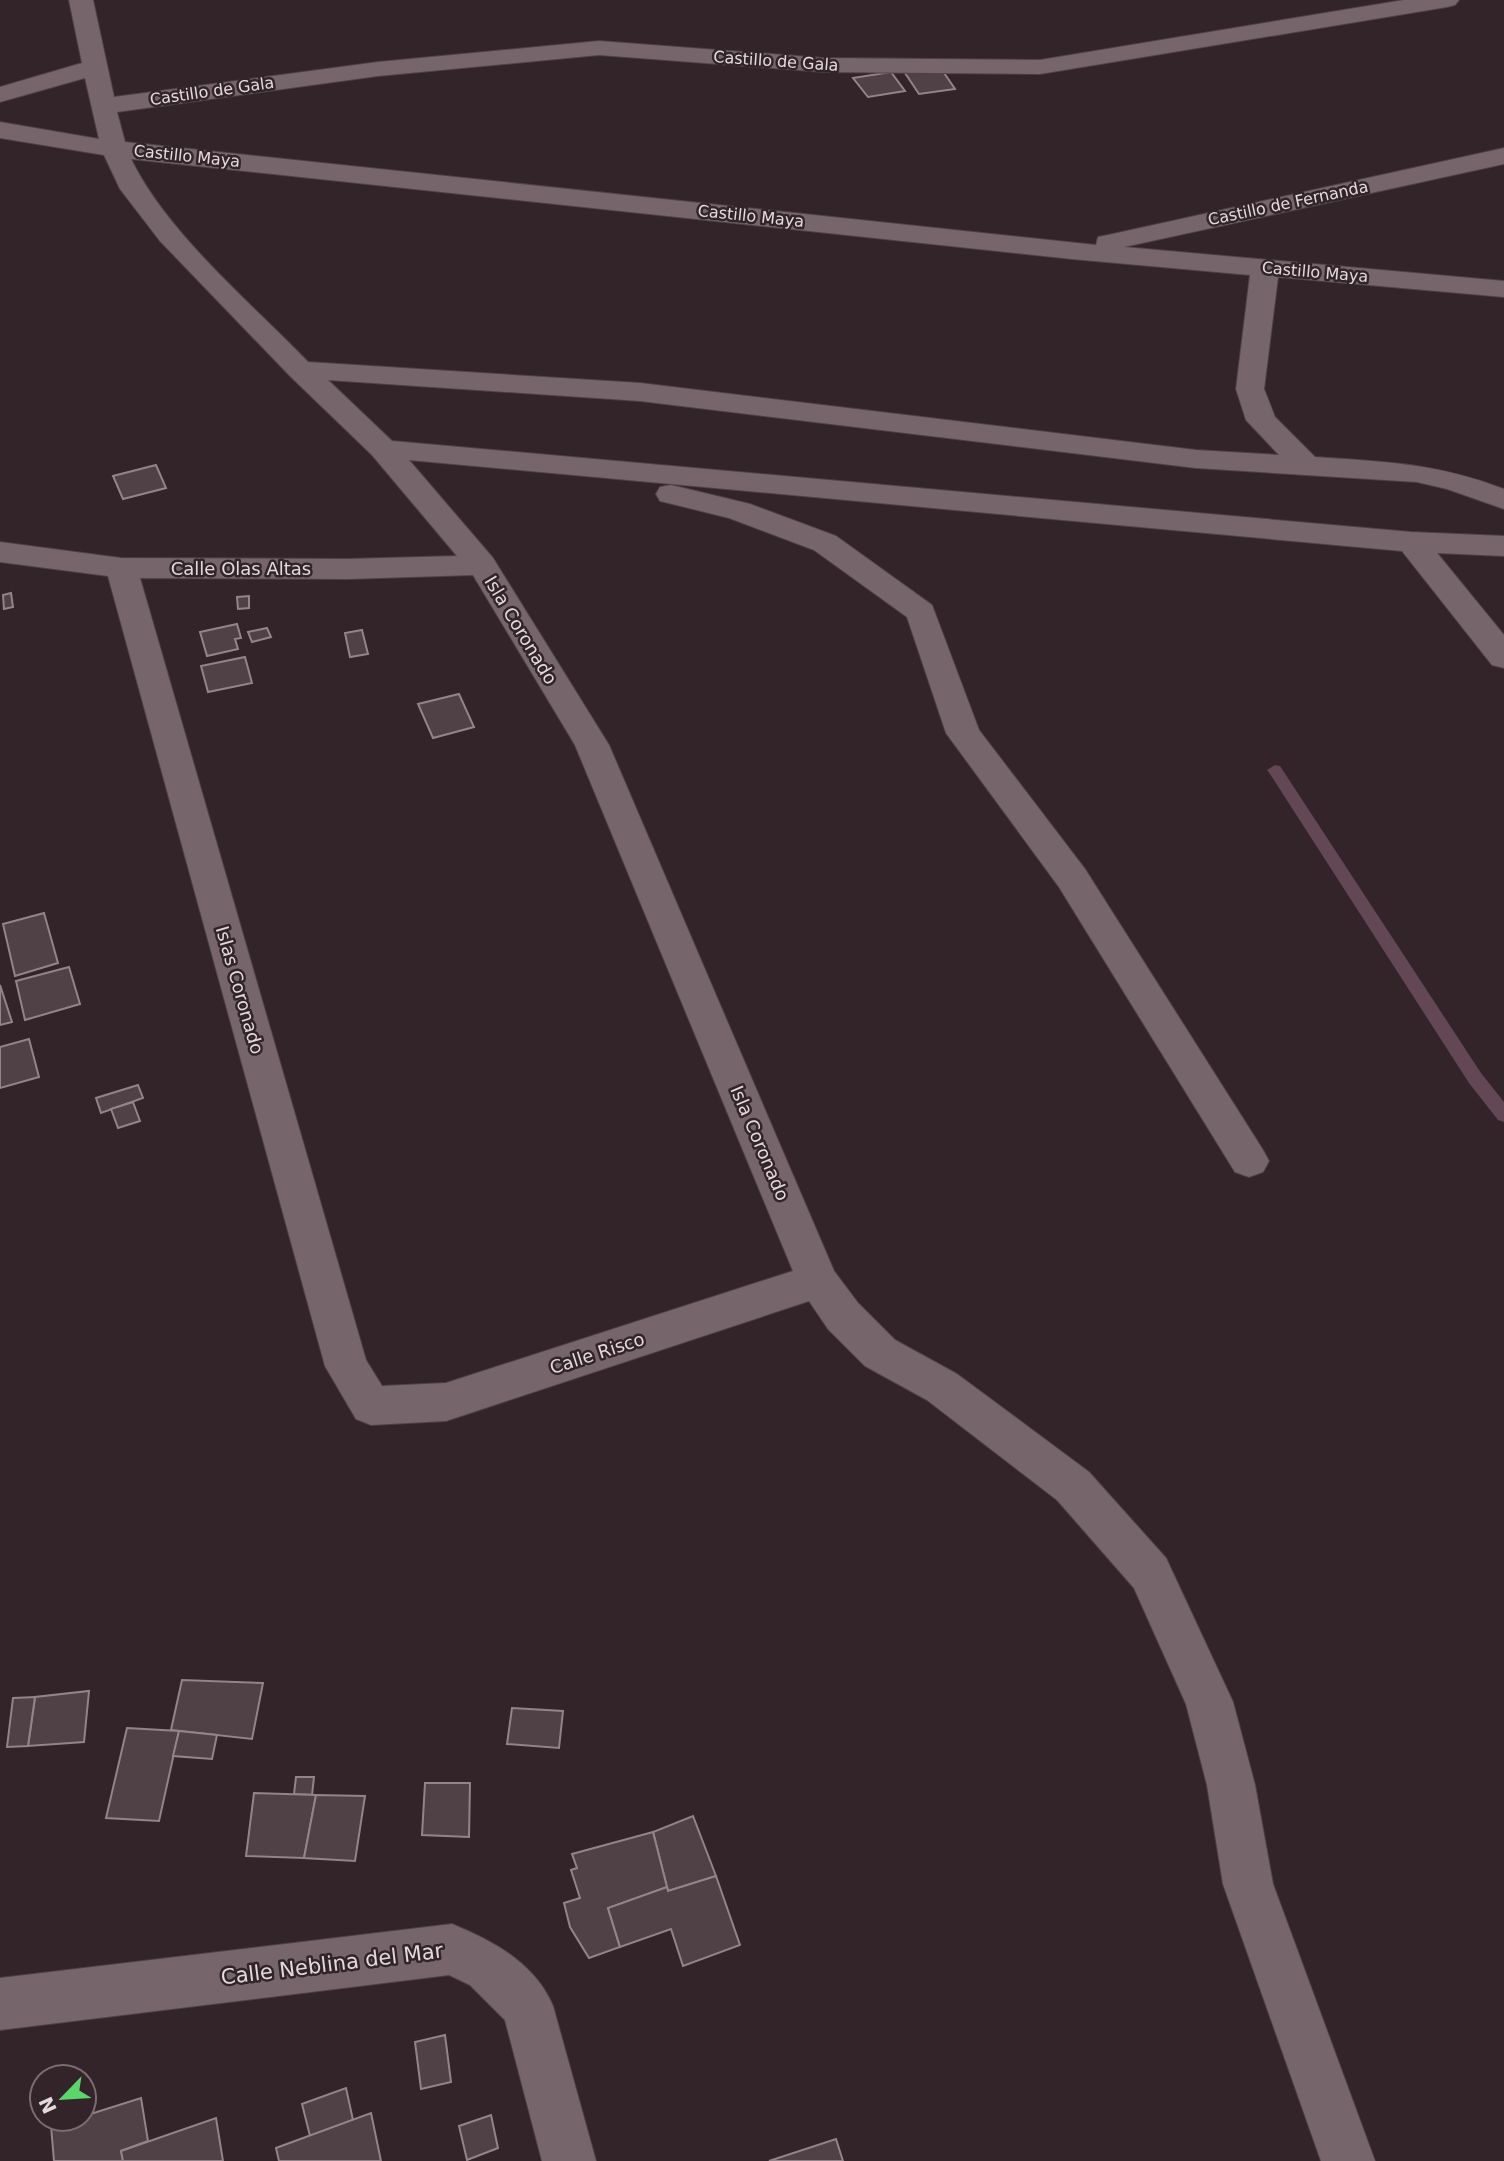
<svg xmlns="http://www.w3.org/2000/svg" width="1504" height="2161" font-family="'DejaVu Sans',sans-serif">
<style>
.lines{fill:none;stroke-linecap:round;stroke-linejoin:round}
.stream{fill:#644754;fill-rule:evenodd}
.building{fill:#504146;stroke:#948388;stroke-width:2}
.street-casing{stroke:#4e4247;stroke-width:2}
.street{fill:#76666b;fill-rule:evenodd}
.labels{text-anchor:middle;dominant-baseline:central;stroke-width:5;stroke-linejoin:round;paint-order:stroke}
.far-street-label{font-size:16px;fill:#e3dadd;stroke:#322429}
.street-label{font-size:18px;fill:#e3dadd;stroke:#322429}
.near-street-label{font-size:21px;fill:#e3dadd;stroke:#322429}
</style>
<rect width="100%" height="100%" fill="#322429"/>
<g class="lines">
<path class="stream" d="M1275 765 1280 766 1481 1073 1504 1102V1122L1498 1120 1469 1083 1270 774 1267 770Z"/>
</g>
<g class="building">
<path d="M938 64 955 89 919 94 903 70Z"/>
<path d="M891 72 905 91 868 97 853 78Z"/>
<path d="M156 465 166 488 123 499 113 476Z"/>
<path d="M11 593 13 607 4 609 3 595Z"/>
<path d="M249 596V608L238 609 237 597Z"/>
<path d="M237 624 241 638 235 639 238 649 207 656 200 632Z"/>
<path d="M267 628 271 637 252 642 248 632Z"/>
<path d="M362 630 368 654 350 657 345 633Z"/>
<path d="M245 657 252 683 208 692 201 666Z"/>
<path d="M459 694 474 727 433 738 418 704Z"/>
<path d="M44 913 58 963 15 976 3 924Z"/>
<path d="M69 967 80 1004 25 1020 16 981Z"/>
<path d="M0 985 12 1022 0 1025Z"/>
<path d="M29 1039 39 1077 0 1088V1047Z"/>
<path d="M138 1085 143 1098 101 1113 96 1098Z"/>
<path d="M133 1102 140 1121 118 1128 111 1109Z"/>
<path d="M182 1680 263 1683 252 1739 171 1730Z"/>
<path d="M89 1691 84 1742 28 1746 35 1697Z"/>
<path d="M35 1697 28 1746 7 1747 13 1698Z"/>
<path d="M512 1708 563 1711 559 1748 507 1744Z"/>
<path d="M127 1728 179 1731 159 1821 106 1818Z"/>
<path d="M179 1731 217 1735 212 1759 173 1756Z"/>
<path d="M296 1777H314L312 1795 294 1794Z"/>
<path d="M425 1783H470L469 1837 422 1835Z"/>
<path d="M254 1793 316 1795 304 1858 246 1856Z"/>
<path d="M316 1795 365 1796 355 1861 304 1858Z"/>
<path d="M693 1816 716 1876 668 1891 653 1832Z"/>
<path d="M653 1832 667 1887 608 1908 620 1947 589 1958 570 1927 564 1903 580 1898 571 1870 577 1868 572 1854Z"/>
<path d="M716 1876 740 1945 683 1966 671 1929 620 1947 608 1908 667 1887 668 1891Z"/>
<path d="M445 2035 451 2082 421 2089 415 2042Z"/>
<path d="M346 2088 353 2120 310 2136 302 2104Z"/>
<path d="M141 2098 148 2141 121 2151 123 2161H54L51 2126 73 2119H84V2116Z"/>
<path d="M371 2113 381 2161H279L276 2148Z"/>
<path d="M491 2115 498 2148 467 2160 459 2126Z"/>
<path d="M216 2118 223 2161H123L121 2151Z"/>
<path d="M836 2139 843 2161H769Z"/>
</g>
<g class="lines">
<defs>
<g id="street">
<path d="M69 0H93L114 97 378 62 599 41 823 58 1040 60 1404 0H1459L1455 5 1447 7 1040 74 823 72 599 55 378 76 117 112 125 142 1096 245 1098 237 1108 235 1504 148V164L1124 247 1504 281V297L1278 277 1264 389 1275 417 1315 457C1387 462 1436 463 1504 489V509L1447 489 1417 482 1196 468 640 401 328 380 392 441 1411 532 1504 536V556L1437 553 1504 635V668L1492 665 1402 551 409 460 493 558 609 745 834 1271 858 1303 895 1340 957 1374 1089 1472 1166 1558 1233 1702 1255 1785 1273 1884 1375 2161H1321L1223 1884 1207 1785 1186 1704 1134 1588 1057 1500 927 1400 865 1366 828 1329 809 1301 446 1421 371 1425 356 1419 325 1366 108 576 0 562V542L121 558 348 559 457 556 372 455 290 376 160 241 120 189 104 155 0 138V122L99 139 85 78 0 102V87L82 63ZM131 159 1072 259 1250 275 1236 389 1246 420 1279 455 1196 450 640 383 308 362C250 302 167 233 131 159ZM473 575 575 745 793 1271 446 1383 382 1386 366 1360 140 578 348 579Z"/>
<path d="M671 485 750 504 836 536 932 605 979 730 1085 869 1263 1150 1269 1161 1263 1172 1249 1177 1235 1172 1059 887 946 733 907 617 814 550 729 518 660 501 656 494 660 487Z"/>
<path d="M452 1924C493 1941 535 1963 553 2006L596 2161H542L505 2020 470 1985 449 1975 0 2030V1978Z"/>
</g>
</defs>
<use href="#street" class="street-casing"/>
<use href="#street" class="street"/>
</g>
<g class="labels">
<g class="far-street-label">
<text transform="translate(776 61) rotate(4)">Castillo de Gala</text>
<text transform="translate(212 91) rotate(-8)">Castillo de Gala</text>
<text transform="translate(187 156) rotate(6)">Castillo Maya</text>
<text transform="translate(1288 203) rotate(-12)">Castillo de Fernanda</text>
<text transform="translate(751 216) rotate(6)">Castillo Maya</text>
<text transform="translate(1315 272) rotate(5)">Castillo Maya</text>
</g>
<g class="street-label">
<text x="241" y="568">Calle Olas Altas</text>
<text transform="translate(521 630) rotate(59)">Isla Coronado</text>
<text transform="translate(240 990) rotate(74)">Islas Coronado</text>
<text transform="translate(760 1143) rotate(67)">Isla Coronado</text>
<text transform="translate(597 1353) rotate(-18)">Calle Risco</text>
</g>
<g class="near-street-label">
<text transform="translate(332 1964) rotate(-7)">Calle Neblina del Mar</text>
</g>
</g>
<g transform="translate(63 2098) rotate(245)"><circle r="33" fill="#322429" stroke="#796d71" stroke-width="2"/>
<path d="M0-5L12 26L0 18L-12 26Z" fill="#5cd56d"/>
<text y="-10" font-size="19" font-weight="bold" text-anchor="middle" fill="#e3dadd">N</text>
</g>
</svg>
